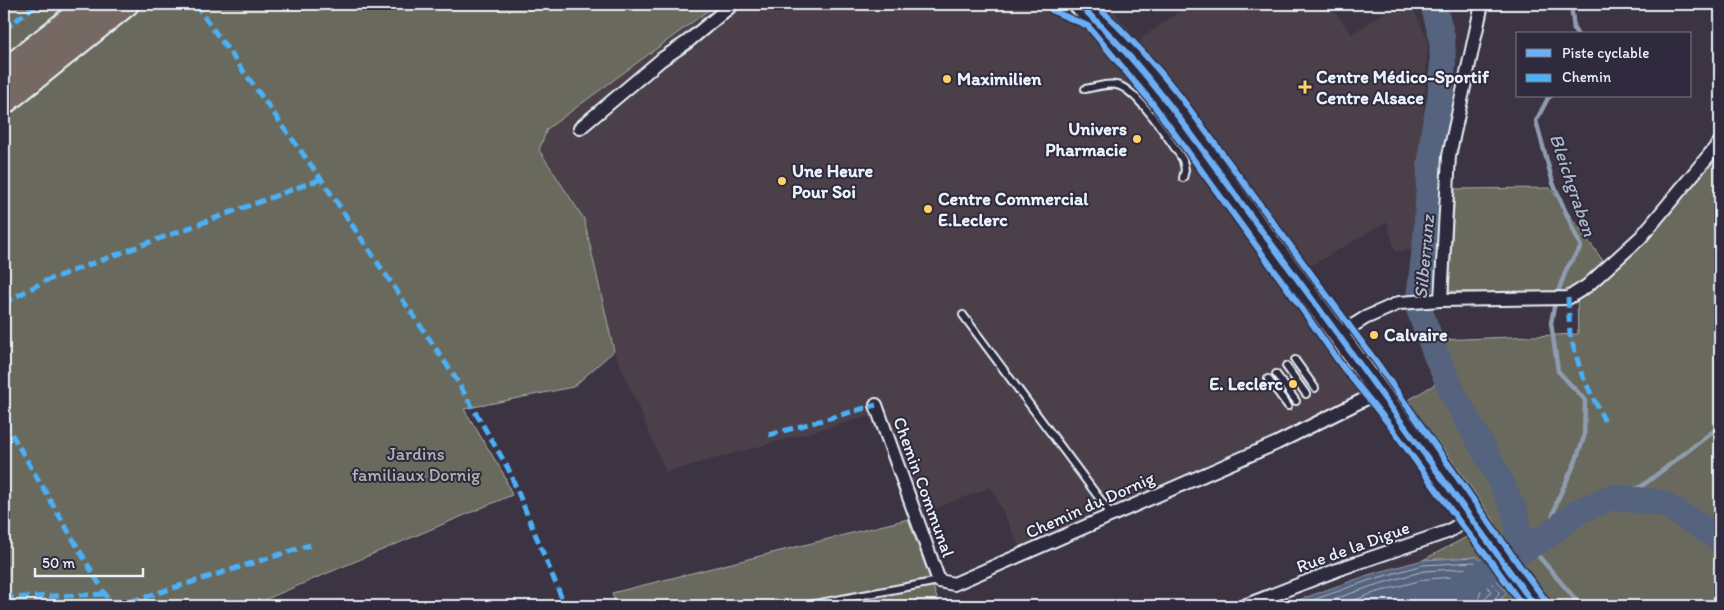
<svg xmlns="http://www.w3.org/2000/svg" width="1724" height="610" font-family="Itim,sans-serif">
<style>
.built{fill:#4b404a}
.green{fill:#696b5d;stroke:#a8aeaa}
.water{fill:#54637e;stroke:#8f9caf}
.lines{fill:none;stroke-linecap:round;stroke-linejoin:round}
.shore{stroke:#adb8c7;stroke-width:1}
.stream{stroke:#8f9caf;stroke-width:4.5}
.river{stroke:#54637e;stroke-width:26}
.lane-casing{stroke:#e8f1f8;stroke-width:10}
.street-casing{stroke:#e8f1f8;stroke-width:16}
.secondary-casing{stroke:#e8f1f8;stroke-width:22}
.highway-casing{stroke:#e8f1f8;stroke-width:28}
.lane{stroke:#2f2a3d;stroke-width:6}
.street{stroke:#2f2a3d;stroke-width:12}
.secondary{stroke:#2f2a3d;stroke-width:19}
.highway{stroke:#766964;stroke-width:24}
.quiet{stroke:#4cb0f7;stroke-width:5;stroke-dasharray:10 5;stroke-linecap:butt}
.cycleway-casing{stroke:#2f2a3d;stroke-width:9}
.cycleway{stroke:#6dadf4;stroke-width:6}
.poi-dot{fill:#ffd166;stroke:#2f2a3d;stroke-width:2}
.labels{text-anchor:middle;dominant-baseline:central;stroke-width:4;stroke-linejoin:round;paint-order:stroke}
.poi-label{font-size:18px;font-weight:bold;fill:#e8f1f8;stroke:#2f2a3d;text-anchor:start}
.park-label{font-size:18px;fill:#afb5b2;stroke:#2f2a3d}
.street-label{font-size:18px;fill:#e8f1f8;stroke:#2f2a3d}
.water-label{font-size:19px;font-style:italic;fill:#adb8c7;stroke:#2f2a3d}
</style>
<rect width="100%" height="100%" fill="#3c3443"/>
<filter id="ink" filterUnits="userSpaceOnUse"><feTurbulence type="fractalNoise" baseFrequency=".02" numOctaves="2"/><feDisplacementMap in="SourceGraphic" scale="10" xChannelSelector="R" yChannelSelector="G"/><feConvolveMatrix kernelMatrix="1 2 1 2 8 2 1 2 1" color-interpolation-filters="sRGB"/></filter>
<g filter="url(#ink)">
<path class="built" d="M717 4H1108L1140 43 1142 38 1190 4H1328L1352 34 1397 4H1411L1428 40 1415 250 1395 251 1387 222 1303 270 1387 398 1025 558 991 487 908 519 870 416 666 472 614 351 584 219 539 150 547 129Z"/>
<g class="green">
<path d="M4 4H717L547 129 539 150 584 219 614 351 573 387 464 409 503 473 512 495 250 606H4Z"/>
<path d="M1720 148V606H1493L1507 593 1478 557 1423 560 1495 522 1451 459 1407 401 1452 374 1441 340 1578 334 1577 296 1449 291 1455 189 1550 188 1609 269Z"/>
<path d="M908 519 940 606H616L612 593Z"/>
</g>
<path class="water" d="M1478 557 1507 593 1493 606H1282L1368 575 1423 560Z"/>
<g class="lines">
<g class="shore">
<path d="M1296 606 1370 580 1423 565 1475 562 1499 592C1498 598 1490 599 1490 606"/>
<path d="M1315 606 1372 586 1424 571 1472 568 1491 591 1485 599 1484 606"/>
<path d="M1337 606 1374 593 1426 579 1468 576 1481 591 1476 606"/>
</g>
<g class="stream">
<path d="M1571 4 1574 29 1577 34"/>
<path d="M1612 497 1642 486 1720 426"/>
<path d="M1547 536 1557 501 1575 463 1584 437 1585 400 1558 371 1551 323 1556 297 1567 268 1581 247 1553 183 1536 121 1548 98 1551 96"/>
<path d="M1530 546 1581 606"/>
</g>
<g class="river">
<path d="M1433 4 1442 37 1443 63 1440 100 1434 130 1430 169 1426 239 1418 306 1436 355 1456 399 1495 470 1515 512 1522 550"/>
<path d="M1398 606 1446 595 1547 536 1579 511 1612 497 1662 503 1720 539"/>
</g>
<defs>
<g id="lane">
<path d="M1085 89C1096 87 1110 82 1120 86 1140 94 1170 141 1183 160L1185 170 1183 178"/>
<path d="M963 315 1111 514"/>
<path d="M1295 360 1315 388"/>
<path d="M1286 366 1306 394"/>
<path d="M1276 374 1296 401"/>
<path d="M1268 379 1288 406"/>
<path d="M804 606 939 581"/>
</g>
<g id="street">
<path d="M580 128 662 59 686 43 733 4"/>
<path d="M1441 300 1449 156 1482 4"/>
<path d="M1338 335 1365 318 1399 303 1441 300 1568 298 1587 286 1641 237 1720 142"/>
<path d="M876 405 939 581 954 584 1277 443 1379 392"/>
<path d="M1244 606 1342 568 1447 532 1471 518"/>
</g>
<path id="secondary" d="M1078 4C1148 67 1200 147 1255 222 1350 349 1441 478 1535 606"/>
<g id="highway">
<path d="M4 72 90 4"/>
<path d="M4 102 126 4"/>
</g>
</defs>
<use href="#lane" class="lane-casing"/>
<use href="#street" class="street-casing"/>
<use href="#secondary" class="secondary-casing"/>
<use href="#highway" class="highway-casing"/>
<use href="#lane" class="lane"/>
<use href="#street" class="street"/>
<use href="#secondary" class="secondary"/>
<use href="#highway" class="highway"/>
<g class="quiet">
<path d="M195 4 321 179 453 374 508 468 565 606"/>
<path d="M4 30 37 4"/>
<path d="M1568 298 1570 335 1582 375 1606 424"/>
<path d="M4 303 45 281 321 179"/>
<path d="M4 421 112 606"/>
<path d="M769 435 876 405"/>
<path d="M4 598 105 594"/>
<path d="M116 606 310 545"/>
</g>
<defs>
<g id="cycleway">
<path d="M1045 4 1053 11 1088 26 1153 104 1290 292 1342 366 1389 424 1461 524 1493 564 1523 606"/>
<path d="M1078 4C1148 67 1200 147 1255 222 1350 349 1441 478 1535 606"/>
<path d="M1095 4C1126 33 1153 62 1179 95L1377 363 1519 565 1550 606"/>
</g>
</defs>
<use href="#cycleway" class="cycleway-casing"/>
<use href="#cycleway" class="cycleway"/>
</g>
</g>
<g class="poi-dot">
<circle cx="947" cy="79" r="5"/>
<path d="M1302.5 79.5h5v5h5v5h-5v5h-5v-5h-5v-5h5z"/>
<circle cx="1137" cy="139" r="5"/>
<circle cx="782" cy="181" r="5"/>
<circle cx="928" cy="209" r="5"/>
<circle cx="1374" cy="335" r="5"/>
<circle cx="1293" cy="384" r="5"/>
</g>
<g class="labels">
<g class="poi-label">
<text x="1316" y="77">Centre Médico-Sportif<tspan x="1316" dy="21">Centre Alsace</tspan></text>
<text x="957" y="79">Maximilien</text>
<text x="1127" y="129" text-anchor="end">Univers<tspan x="1127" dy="21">Pharmacie</tspan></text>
<text x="792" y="171">Une Heure<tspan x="792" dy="21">Pour Soi</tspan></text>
<text x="938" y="199">Centre Commercial<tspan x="938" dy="21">E.Leclerc</tspan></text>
<text x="1384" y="335">Calvaire</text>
<text x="1283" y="384" text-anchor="end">E. Leclerc</text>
</g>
<g class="park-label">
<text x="416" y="454">Jardins<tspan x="416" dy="21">familiaux Dornig</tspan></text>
</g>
<g class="street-label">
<text transform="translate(924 487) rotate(70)">Chemin Communal</text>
<text transform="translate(1090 505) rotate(-24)">Chemin du Dornig</text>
<text transform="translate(1353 547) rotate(-20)">Rue de la Digue</text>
</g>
<g class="water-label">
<text transform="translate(1573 185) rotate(71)">Bleichgraben</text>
<text transform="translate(1424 257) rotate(-85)">Silberrunz</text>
</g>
</g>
<rect width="1724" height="610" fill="none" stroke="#2f2a3d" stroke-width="20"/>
<rect x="10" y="10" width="1704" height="590" fill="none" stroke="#e8f1f8" stroke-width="2" filter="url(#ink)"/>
<rect x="1516" y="32" width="175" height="65" fill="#2f2a3d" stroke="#797a88"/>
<rect x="1526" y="49" width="25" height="8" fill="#6dadf4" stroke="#797a88"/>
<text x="1562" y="58" font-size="15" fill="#e8f1f8">Piste cyclable</text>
<rect x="1526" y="74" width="25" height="8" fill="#4cb0f7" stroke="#797a88"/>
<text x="1562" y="82" font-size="15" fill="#e8f1f8">Chemin</text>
<path d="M35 568v8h108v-8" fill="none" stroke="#e8f1f8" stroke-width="2.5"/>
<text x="42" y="568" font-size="15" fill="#e8f1f8" stroke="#2f2a3d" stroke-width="4" paint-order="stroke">50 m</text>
</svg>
